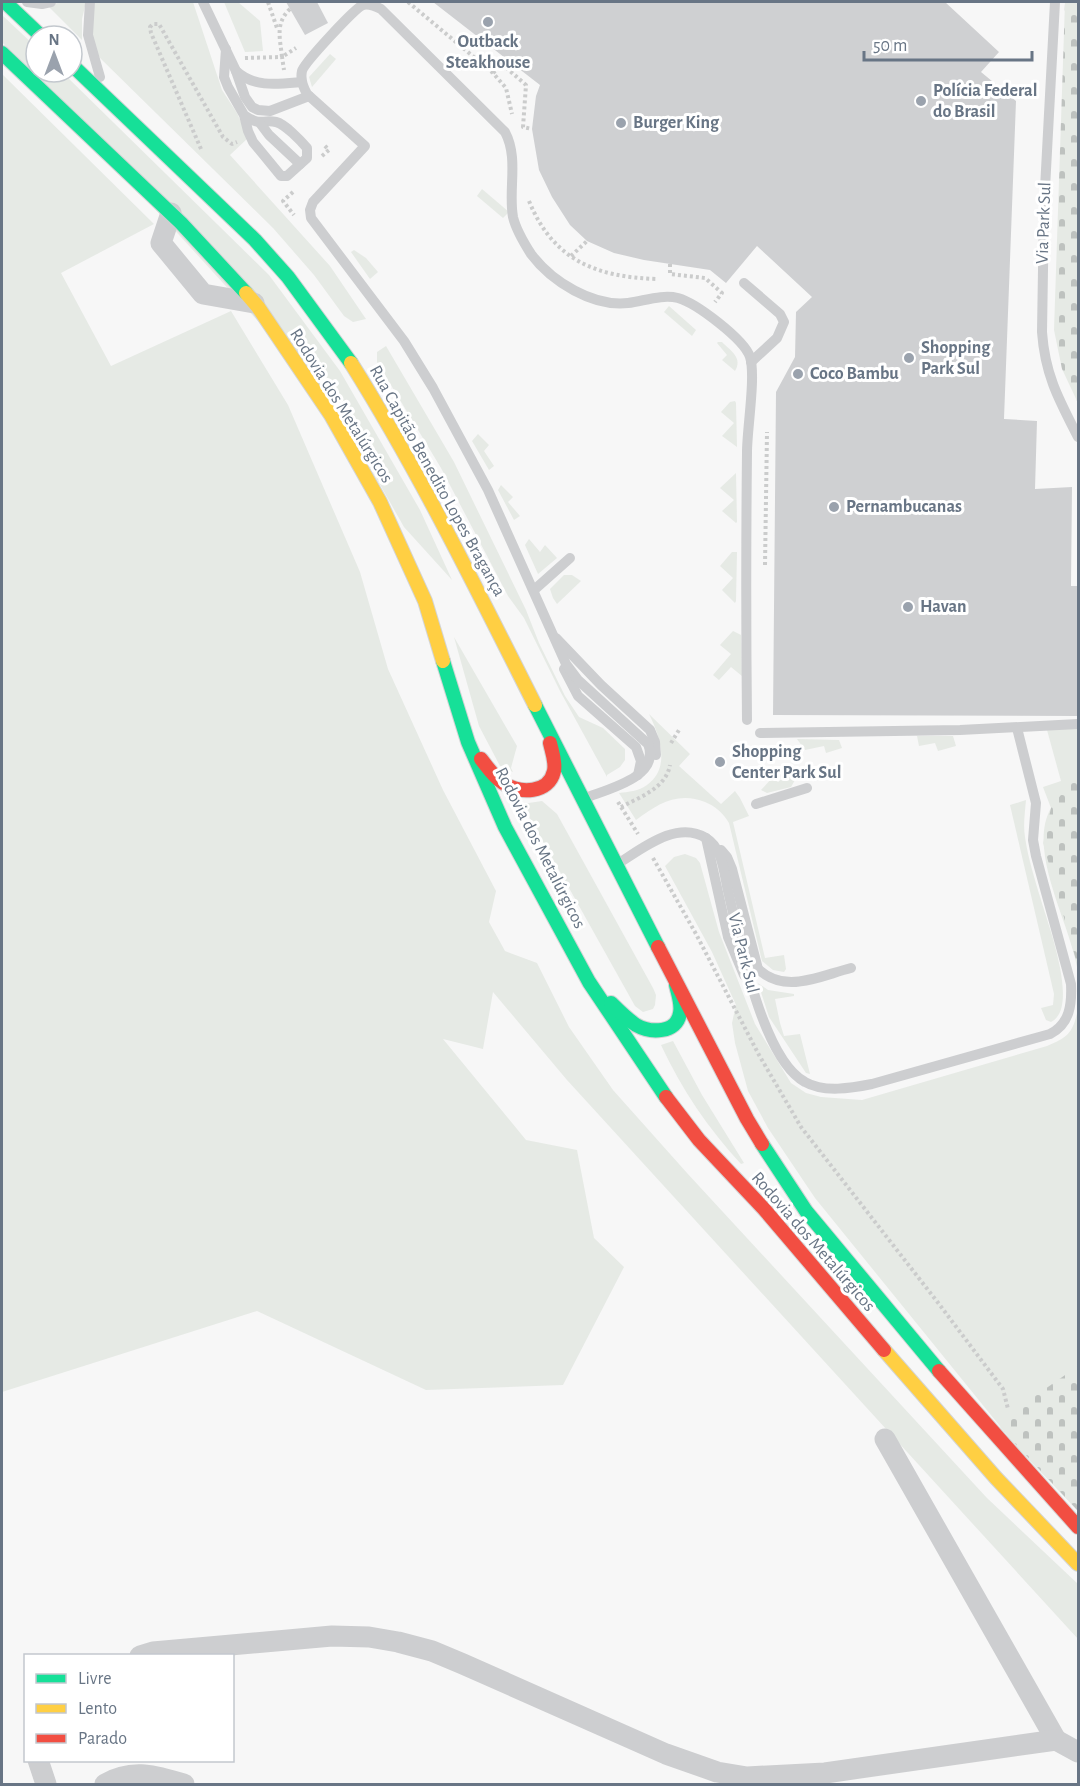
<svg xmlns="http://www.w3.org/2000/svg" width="1080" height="1786" font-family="'Alegreya Sans',sans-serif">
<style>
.grass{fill:#e6eae5}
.cemetery{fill:url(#cemetery-stones)}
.building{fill:#cfd0d2}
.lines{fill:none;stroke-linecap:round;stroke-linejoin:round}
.fast-casing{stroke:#d3d4d5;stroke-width:16}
.slow-casing{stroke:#d3d4d5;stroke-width:16}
.jam-casing{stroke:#d3d4d5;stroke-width:16}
.path{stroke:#cbcccc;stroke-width:4;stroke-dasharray:3 3;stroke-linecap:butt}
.lane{stroke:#cdced0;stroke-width:10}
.street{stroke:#cdced0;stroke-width:21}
.fast{stroke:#16e098;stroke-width:14}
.slow{stroke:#ffcf43;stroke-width:14}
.jam{stroke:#f24e42;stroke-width:14}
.poi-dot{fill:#9aa2ad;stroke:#fff;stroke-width:2}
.labels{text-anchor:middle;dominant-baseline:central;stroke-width:6;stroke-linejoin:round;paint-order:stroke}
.poi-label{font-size:18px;font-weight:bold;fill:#687585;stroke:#fff;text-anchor:start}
.street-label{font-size:18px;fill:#687585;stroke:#fff}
</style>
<defs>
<pattern id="cemetery-stones" width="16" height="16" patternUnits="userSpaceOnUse" patternTransform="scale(1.5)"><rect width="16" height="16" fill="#e6eae5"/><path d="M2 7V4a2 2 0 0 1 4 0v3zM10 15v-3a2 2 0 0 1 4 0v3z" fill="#bec2bf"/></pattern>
</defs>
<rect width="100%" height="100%" fill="#f7f7f7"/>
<g class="grass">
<path d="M60 2H86L82 19V40L48 6Z"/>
<path d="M95 2H193L222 90 237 113 248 138 230 155 330 266 366 319 353 322 344 316 314 275 273 228 100 58C90 43 91 19 95 2Z"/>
<path d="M224 2H238L260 21 263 51 245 52Z"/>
<path d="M2 15 36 47V72H62L269 275 340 371 420 510 452 580 404 527 335 405 2 42Z"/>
<path d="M330 54 336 59 312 87 309 77Z"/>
<path d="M2 74 154 224 61 273 111 366 231 311 288 405 360 572 388 669 443 790 496 891 489 922 505 951 537 963 569 1027 613 1090 687 1173 987 1498 1078 1584V1639L567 1080 493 992 483 1049 443 1039 526 1140 577 1150 594 1238 624 1267 563 1385 426 1390 257 1311 2 1392Z"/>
<path d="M482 189 509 212 503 218 477 196Z"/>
<path d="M354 250 366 258 378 272 370 279 351 252Z"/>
<path d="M669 306 696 330 692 336 664 312Z"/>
<path d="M718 342H722C731 351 743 358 735 371L722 360 727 355 717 343Z"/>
<path d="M386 346 454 462 526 610 539 643 565 696 579 717 603 728 625 749V760L620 767 607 775V777L560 691 524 618 508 596 441 468 377 362V352Z"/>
<path d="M735 401 736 403 737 447 722 436 734 423 721 412 730 402Z"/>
<path d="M478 434 489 445 484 451 494 466 489 470 472 441Z"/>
<path d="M736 473 737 522 736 523 722 511 734 500 720 488Z"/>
<path d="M501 485 513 497 508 502 520 516 514 520 498 490Z"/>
<path d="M529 539 540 552 545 545 557 558 538 574 525 545Z"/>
<path d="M732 552H737L736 601 735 603 722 590 733 578 720 566Z"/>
<path d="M564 575H572L581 581 557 604 553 598 550 589Z"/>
<path d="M733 631 741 635 742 676 731 667 719 680 713 675 731 654 720 645Z"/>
<path d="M454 637 517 746 511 768 513 772 500 766 479 726Z"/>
<path d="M649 714 690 754 679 766 721 804 735 791 740 798 749 816 733 822 765 958 784 955 786 969 784 972 773 970 762 961 729 823C723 813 715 806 705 802 678 791 657 804 636 820L619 793C628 792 639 791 647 785 671 768 660 736 649 714Z"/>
<path d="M1078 728V973C1072 926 1026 852 1051 808L1043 787 1061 781 1047 730Z"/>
<path d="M917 736H953L956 746 938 751 935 743 919 746Z"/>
<path d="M797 739 839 740 842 748 826 753 824 746 805 750Z"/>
<path d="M791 772 795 780 791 787 767 793 761 790 772 778 778 782Z"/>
<path d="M1026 800C1025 812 1023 825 1025 837 1028 858 1035 880 1041 900 1048 924 1080 1008 1051 1022L1046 1020 1041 1008 1053 1005 1054 994 1010 805Z"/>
<path d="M542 801 557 814 653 988 656 995 655 1005 653 1009 643 1012 635 1006 522 804Z"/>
<path d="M685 854 696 858 700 863 719 932 755 1024 791 1083 806 1093 821 1097 862 1100 1047 1046C1069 1037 1073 1032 1078 1009V1511L1016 1446 815 1198 768 1128 748 1091 735 1043 732 1023 736 1005 712 952 665 866 674 857Z"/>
<path d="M758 983 768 990 794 994V996L775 999 780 1023 784 1036 800 1034 810 1074 806 1073 769 1017Z"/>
<path d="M673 1041 702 1095 744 1163 741 1164C708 1128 682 1090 661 1045Z"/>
</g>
<g class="cemetery">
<path d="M1065 2H1078V403L1062 369 1054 330Z"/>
<path d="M1078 772V978V967L1043 843 1051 808Z"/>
<path d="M1078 1366V1511L1000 1427 1025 1403Z"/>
</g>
<g class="building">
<path d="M286 2H317L328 23 305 35Z"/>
<path d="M433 2H945L999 52 981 72 1016 101 1004 419 1037 421 1035 489 1072 487 1071 586H1078V716L773 715 776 392 795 357 796 312 812 297 757 246 726 283 710 270 644 260 614 253 587 241 570 225 552 197 539 170 532 129 536 96 540 85Z"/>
</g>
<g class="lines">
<defs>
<g id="fast">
<path d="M5 2 41 36"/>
<path d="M2 53 181 223 246 293"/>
<path d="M72 65 255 240 288 277 351 363"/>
<path d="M443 661 468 742 505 827 589 982 666 1097"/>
<path d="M535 705 658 947"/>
<path d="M611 1003C619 1011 627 1019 636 1025 650 1033 677 1034 680 1013 682 1004 678 994 676 985"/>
<path d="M762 1144 806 1211 939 1371"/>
</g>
<g id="slow">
<path d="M246 293 258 307 331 415 380 502 425 601 443 661"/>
<path d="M351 363C420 473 477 590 535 705"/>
<path d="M884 1350 996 1478 1078 1564"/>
</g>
<g id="jam">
<path d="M481 759C488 768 494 777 503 783 520 794 549 794 554 771 556 762 552 752 550 743"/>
<path d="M658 947 747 1119 762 1144"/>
<path d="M666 1097 699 1140 764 1209 884 1350"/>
<path d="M939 1371 1078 1527"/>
</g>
</defs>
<use href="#fast" class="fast-casing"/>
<use href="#slow" class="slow-casing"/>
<use href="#jam" class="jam-casing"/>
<g class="path">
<path d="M268 2 277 28"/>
<path d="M408 2 493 73 506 88 512 114"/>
<path d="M290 9C275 23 280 38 282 57L296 48"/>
<path d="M245 58 282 57 284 70"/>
<path d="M493 73 502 64 526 85 523 127 532 129"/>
<path d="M201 149 151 33 150 27 153 24H159L223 137 232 144 237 142"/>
<path d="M322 156 329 150 323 144"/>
<path d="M293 192 283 201 294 215"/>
<path d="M529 201C553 260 596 277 656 279"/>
<path d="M571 256 587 241"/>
<path d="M670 264V274L705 278 722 293 715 302"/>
<path d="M765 565 767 432"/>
<path d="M671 743 679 730"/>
<path d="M618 802 638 834"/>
<path d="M621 807C640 797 666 788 670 765"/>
<path d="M653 858 696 934 759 1055 801 1127 939 1304 1003 1389 1008 1409"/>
</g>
<g class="lane">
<path d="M27 2 42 4 51 2"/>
<path d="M90 2 88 35 100 77"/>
<path d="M203 2 236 71 245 97 252 107 258 110 270 111 309 96"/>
<path d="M1055 2 1044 207 1042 332C1045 375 1059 400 1078 437"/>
<path d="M226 49 224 77 228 87 244 115 248 131 253 142 281 176H287L307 158V148C301 141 285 124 276 122 261 119 261 127 244 115"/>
<path d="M236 71C254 88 279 84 302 82"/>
<path d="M260 123 269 135 300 164"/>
<path d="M744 283 780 314 784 322 777 338 751 362"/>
<path d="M534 590 570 558"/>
<path d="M556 638 601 685 650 730 655 742 656 755"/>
<path d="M564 669 578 696 636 747 641 761 638 775"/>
<path d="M760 733 960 730 1078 724"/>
<path d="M585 798C608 789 661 777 648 744L578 680 566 664 488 490 433 388 404 341 311 218 310 210 313 202 365 146 307 94C303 87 300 80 302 71 304 63 355 8 363 5 369 3 375 6 381 9L505 132C519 158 508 190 513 217 516 230 524 243 531 254 552 282 593 307 628 303 644 301 662 294 678 298 696 303 744 339 750 357 756 376 747 429 747 452 746 541 746 630 747 720"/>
<path d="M756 804 807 788"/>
<path d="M706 838 728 937 744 975"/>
<path d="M721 850 727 857 732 869 758 969"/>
<path d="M619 863C643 848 677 820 706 838 723 848 724 874 728 891 739 937 762 1059 805 1082 824 1093 852 1088 872 1084L1050 1034C1070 1024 1072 1004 1071 984L1036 856 1033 840 1036 803 1017 728"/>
<path d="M754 965C782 996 816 977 851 968"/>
</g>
<g class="street">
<path d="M171 213 161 243 203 294 254 303"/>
<path d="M885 1439 1056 1740"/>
<path d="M140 1656 153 1652 332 1636 369 1637 398 1642 432 1651 463 1664 666 1754 717 1772 747 1777 825 1773 1056 1740 1078 1752"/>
<path d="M38 1760 46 1784"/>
<path d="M105 1784C133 1768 155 1776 184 1784"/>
</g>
<use href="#fast" class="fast"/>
<use href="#slow" class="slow"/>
<use href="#jam" class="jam"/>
</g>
<g class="poi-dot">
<circle cx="488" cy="22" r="6"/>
<circle cx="921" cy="101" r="6"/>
<circle cx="621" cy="123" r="6"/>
<circle cx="909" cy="358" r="6"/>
<circle cx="798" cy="374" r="6"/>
<circle cx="834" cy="507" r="6"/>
<circle cx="908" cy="607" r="6"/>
<circle cx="720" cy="762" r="6"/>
</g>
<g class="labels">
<g class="poi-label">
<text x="488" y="42" text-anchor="middle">Outback<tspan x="488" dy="21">Steakhouse</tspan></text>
<text x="933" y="91">Polícia Federal<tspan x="933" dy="21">do Brasil</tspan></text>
<text x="633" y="123">Burger King</text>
<text x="921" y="348">Shopping<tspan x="921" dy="21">Park Sul</tspan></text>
<text x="810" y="374">Coco Bambu</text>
<text x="846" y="507">Pernambucanas</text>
<text x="920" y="607">Havan</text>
<text x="732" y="752">Shopping<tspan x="732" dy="21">Center Park Sul</tspan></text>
</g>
<g class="street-label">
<text transform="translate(1044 223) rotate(-88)">Via Park Sul</text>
<text transform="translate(341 406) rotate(58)">Rodovia dos Metalúrgicos</text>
<text transform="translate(437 481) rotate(61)">Rua Capitão Benedito Lopes Bragança</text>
<text transform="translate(540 848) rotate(63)">Rodovia dos Metalúrgicos</text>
<text transform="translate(743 953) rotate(76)">Via Park Sul</text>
<text transform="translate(813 1242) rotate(49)">Rodovia dos Metalúrgicos</text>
</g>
</g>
<rect width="1080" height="1786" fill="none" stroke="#687585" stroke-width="6"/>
<rect x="24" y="1654" width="210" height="108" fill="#ffffff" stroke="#c3c8ce" stroke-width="1.5"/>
<rect x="36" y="1674" width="30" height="9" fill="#16e098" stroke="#c3c8ce" stroke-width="1.5"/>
<text x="78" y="1684" font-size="18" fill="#687585">Livre</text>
<rect x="36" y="1704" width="30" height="9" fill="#ffcf43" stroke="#c3c8ce" stroke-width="1.5"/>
<text x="78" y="1714" font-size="18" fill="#687585">Lento</text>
<rect x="36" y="1734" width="30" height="9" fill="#f24e42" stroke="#c3c8ce" stroke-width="1.5"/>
<text x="78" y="1744" font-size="18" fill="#687585">Parado</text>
<g transform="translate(54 54)"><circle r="28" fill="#ffffff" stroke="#c3c8ce" stroke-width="1.5"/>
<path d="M0-4.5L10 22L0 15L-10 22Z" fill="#9aa2ad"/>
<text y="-9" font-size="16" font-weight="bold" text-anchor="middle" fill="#687585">N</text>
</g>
<path d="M864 51v9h168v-9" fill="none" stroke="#687585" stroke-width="3"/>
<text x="873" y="51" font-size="18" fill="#687585" stroke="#ffffff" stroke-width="4.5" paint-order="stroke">50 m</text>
</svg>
